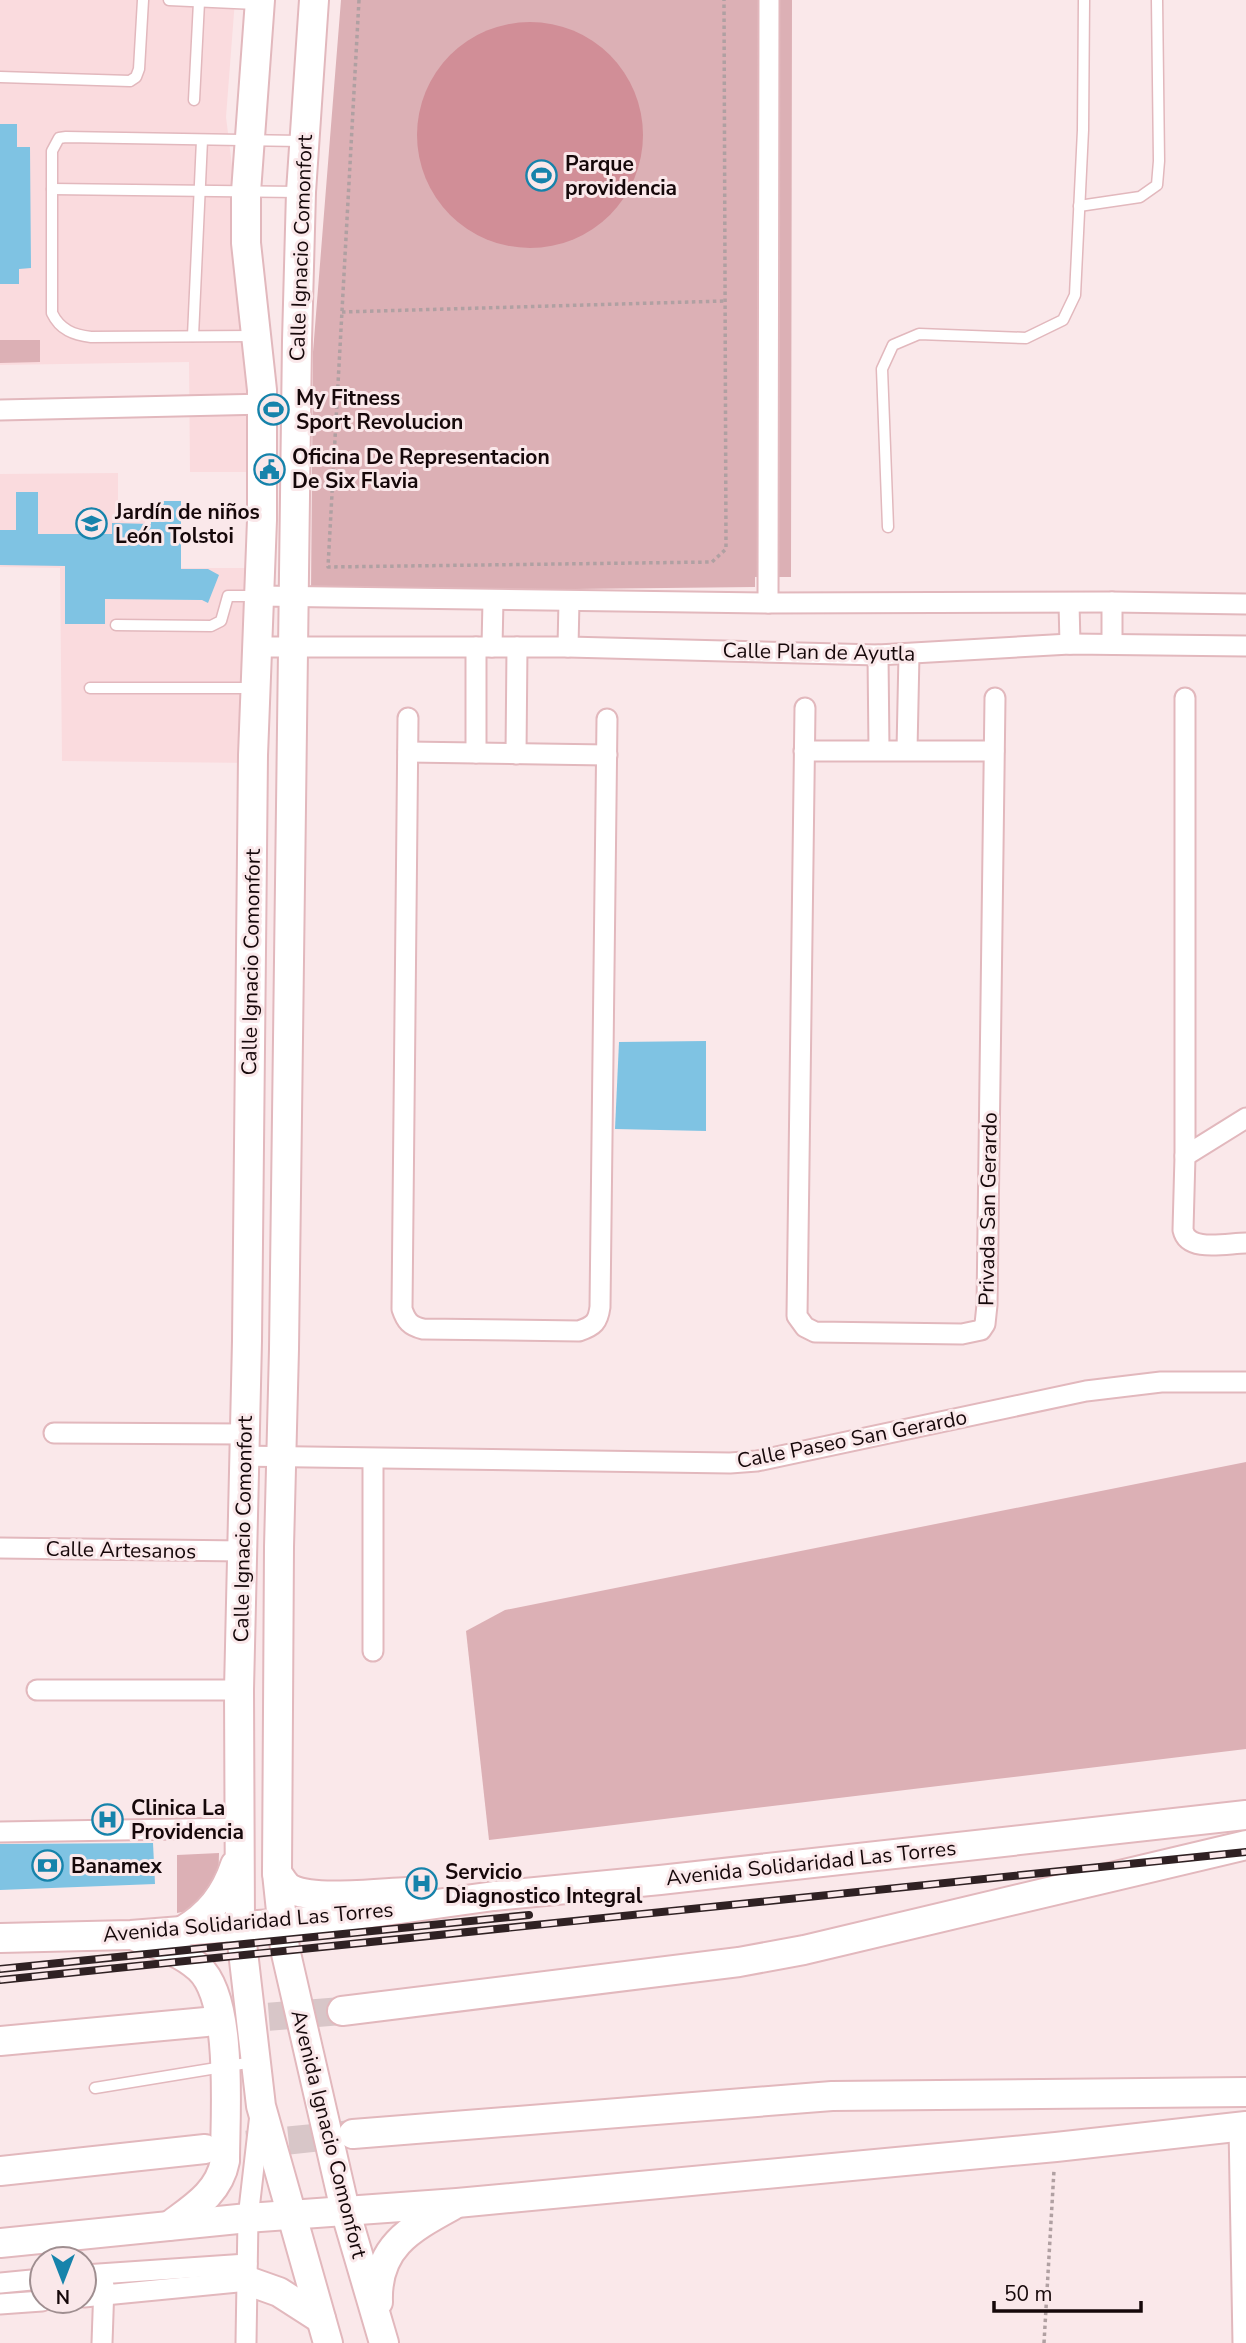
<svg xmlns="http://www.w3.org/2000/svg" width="1246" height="2343" font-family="'Nunito Sans',sans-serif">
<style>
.built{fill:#fadbde}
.green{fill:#dcb0b5}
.water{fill:#d18e97}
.building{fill:#7fc3e3}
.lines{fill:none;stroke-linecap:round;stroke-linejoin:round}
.secondary-tunnel{stroke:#d8c6c8;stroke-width:28;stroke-dasharray:28 14;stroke-linecap:butt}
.service-casing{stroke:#e2b8bd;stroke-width:13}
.minor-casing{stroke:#e2b8bd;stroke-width:23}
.secondary-casing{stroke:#e2b8bd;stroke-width:32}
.path{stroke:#b0a0a2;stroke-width:3.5;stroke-dasharray:3.5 3.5;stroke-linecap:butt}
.service{stroke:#fff;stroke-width:10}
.minor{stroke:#fff;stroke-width:19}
.secondary{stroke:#fff;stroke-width:28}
.rail-casing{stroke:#2f2123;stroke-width:8}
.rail{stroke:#fae8ea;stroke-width:5;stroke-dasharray:16;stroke-linecap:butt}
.labels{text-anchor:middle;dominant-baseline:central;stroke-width:6;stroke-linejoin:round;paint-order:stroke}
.poi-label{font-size:21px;font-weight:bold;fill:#16080a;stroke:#fae8ea;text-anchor:start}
.street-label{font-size:21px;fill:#16080a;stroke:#fae8ea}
</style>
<rect width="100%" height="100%" fill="#fae8ea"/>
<path class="built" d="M0 0H235L226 117 256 361 262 763 62 761 60 568 0 567V474L118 473V509H145V568H252L253 472H190L189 362 0 365Z"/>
<g class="green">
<path d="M341 0H792L791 577H755V587L311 592 313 352Z"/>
<path d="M0 340H40V362L0 363Z"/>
<path d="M1246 1462V1749L489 1840 466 1631 505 1610Z"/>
<path d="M219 1853 218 1890 203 1908 177 1913V1855Z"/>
</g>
<circle class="water" cx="530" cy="135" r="113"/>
<g class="building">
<path d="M0 124H17V147H30L31 268 19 269V284H0Z"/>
<path d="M16 492H38V534H112V523L151 524V501H181V569H208L219 575 208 603 202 600 105 599V624H65V566L0 565V530H16Z"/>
<path d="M706 1041V1131L615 1129 619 1042Z"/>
<path d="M153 1843 155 1884 0 1890V1844Z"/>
</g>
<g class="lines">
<g class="secondary-tunnel">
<path d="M227 2020 342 2011"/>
<path d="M205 2149 352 2134"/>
</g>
<defs>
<g id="service">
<path d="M169 0 256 4"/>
<path d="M0 77 130 81 136 77 139 69 143 0"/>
<path d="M194 100 199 2"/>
<path d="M52 189 300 192"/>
<path d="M1079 206 1140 197 1157 185 1159 161 1157 0"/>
<path d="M193 336 202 140"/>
<path d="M255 336 91 337C74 335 60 330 52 313V151L59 138 66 137 301 141"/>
<path d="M888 527 882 369 893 345 919 334 1026 338 1063 320 1075 295 1083 130 1084 0"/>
<path d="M116 625 211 626 221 621 228 596H255"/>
<path d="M90 688H255"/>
<path d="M95 2088 253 2062"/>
</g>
<g id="minor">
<path d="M0 410 262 404"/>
<path d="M259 596 768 603 1112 602 1246 604"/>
<path d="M768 603 769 0"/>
<path d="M1069 603 1070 644"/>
<path d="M1112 644V602"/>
<path d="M257 647H568L878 655 1070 644 1246 646"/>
<path d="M492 647 493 600"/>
<path d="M568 647 569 601"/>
<path d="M878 655 879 750"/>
<path d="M1185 698V1156L1183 1230C1188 1253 1227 1243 1246 1243"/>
<path d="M805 708 797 1316 805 1327 815 1332 962 1334 981 1330 985 1324 987 1305 995 698"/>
<path d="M408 718 402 1309C406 1321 410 1326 423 1329L579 1331C594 1326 598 1322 600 1307L607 719"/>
<path d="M907 750 909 654"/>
<path d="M804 751H994"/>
<path d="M408 752 607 755"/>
<path d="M476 753V647"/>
<path d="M516 754 517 647"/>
<path d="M1185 1156 1246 1118"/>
<path d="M54 1433 245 1434"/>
<path d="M244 1456 730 1463 757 1461 1086 1391 1161 1382H1246"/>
<path d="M373 1459V1651"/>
<path d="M0 1548 243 1551"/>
<path d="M37 1690H239"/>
<path d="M0 1832 239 1828"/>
<path d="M1239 2127 1243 2343"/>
<path d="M84 2275 247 2264"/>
<path d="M0 2283 42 2279"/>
<path d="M84 2297 248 2281"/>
<path d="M0 2304 42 2301"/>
<path d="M102 2343 104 2285"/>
<path d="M246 2343 248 2218 260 2114"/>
</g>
<g id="secondary">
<path d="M260 0 246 192V243L262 390V520L253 755 247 1341 239 1690 240 1926 261 2106 328 2343"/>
<path d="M314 0 301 192 297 341 284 1349 279 1547 277 1873 285 1949 345 2210 384 2343"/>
<path d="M277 1873C281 1878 285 1886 291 1889 314 1901 380 1893 407 1892"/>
<path d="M182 1931C209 1915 225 1895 235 1865"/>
<path d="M137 1937C159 1945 181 1952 199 1968 234 2000 225 2115 225 2161 219 2193 193 2208 169 2226"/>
<path d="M0 1938 131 1935 321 1920 494 1896 660 1880 1246 1815"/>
<path d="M342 2011 739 1962 804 1950 1246 1845"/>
<path d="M0 2041 206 2022"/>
<path d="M353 2134 832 2096 1246 2092"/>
<path d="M0 2171 205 2149"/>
<path d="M0 2243 248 2218 457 2203 1056 2147 1246 2126"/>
<path d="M248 2281 279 2292 321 2319"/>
<path d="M378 2302C376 2247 410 2229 452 2206"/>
</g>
</defs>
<use href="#service" class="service-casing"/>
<use href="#minor" class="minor-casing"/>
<use href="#secondary" class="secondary-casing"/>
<g class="path">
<path d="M359 0 328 567 712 562 726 549 724 0"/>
<path d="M342 312 725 301"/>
<path d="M1044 2343 1054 2170"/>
</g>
<use href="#service" class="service"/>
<use href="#minor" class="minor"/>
<use href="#secondary" class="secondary"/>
<defs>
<g id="rail">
<path d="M0 1969 529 1915"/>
<path d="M0 1980 1246 1852"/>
</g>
</defs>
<use href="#rail" class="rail-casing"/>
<use href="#rail" class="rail"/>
</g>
<defs>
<symbol id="stadium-ring" viewBox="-11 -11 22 22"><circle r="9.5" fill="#fae8ea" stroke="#1683ab" stroke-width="1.5"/><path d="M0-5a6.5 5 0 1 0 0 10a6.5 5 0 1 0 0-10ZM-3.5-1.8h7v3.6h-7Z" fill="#1683ab"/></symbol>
<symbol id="civic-ring" viewBox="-11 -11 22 22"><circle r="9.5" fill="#fae8ea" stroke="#1683ab" stroke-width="1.5"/><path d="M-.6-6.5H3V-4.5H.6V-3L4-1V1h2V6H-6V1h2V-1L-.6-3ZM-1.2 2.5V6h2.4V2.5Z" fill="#1683ab"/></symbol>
<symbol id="school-ring" viewBox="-11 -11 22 22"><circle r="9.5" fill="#fae8ea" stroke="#1683ab" stroke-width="1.5"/><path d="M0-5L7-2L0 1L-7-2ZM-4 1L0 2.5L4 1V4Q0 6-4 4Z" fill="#1683ab"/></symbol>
<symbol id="hospital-ring" viewBox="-11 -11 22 22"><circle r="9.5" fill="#fae8ea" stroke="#1683ab" stroke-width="1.5"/><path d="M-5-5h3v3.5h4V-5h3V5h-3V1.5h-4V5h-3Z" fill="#1683ab"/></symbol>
<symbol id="bank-ring" viewBox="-11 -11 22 22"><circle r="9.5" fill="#fae8ea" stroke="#1683ab" stroke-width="1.5"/><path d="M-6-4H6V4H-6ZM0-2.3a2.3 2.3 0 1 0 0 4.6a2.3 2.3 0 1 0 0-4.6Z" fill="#1683ab"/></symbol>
</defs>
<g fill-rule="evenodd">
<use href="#stadium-ring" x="524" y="158" width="35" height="35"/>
<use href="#stadium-ring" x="256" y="392" width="35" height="35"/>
<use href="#civic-ring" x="252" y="452" width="35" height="35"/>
<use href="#school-ring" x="74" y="506" width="35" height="35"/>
<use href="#hospital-ring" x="90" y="1802" width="35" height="35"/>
<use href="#bank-ring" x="30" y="1848" width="35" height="35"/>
<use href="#hospital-ring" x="404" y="1866" width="35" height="35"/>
</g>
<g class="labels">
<g class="poi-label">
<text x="565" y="164">Parque<tspan x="565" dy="24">providencia</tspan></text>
<text x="296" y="398">My Fitness<tspan x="296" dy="24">Sport Revolucion</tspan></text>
<text x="292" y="457">Oficina De Representacion<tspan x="292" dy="24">De Six Flavia</tspan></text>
<text x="115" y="512">Jardín de niños<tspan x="115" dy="24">León Tolstoi</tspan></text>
<text x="131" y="1808">Clinica La<tspan x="131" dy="24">Providencia</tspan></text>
<text x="71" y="1866">Banamex</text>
<text x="445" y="1872">Servicio<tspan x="445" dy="24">Diagnostico Integral</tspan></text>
</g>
<g class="street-label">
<text transform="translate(301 248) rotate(-88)">Calle Ignacio Comonfort</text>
<text transform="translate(819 652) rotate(1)">Calle Plan de Ayutla</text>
<text transform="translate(251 962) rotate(-89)">Calle Ignacio Comonfort</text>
<text transform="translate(988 1209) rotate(-89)">Privada San Gerardo</text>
<text transform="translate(852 1439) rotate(-11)">Calle Paseo San Gerardo</text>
<text transform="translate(243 1529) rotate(-89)">Calle Ignacio Comonfort</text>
<text transform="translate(121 1550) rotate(1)">Calle Artesanos</text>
<text transform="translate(811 1863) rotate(-6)">Avenida Solidaridad Las Torres</text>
<text transform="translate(248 1922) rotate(-5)">Avenida Solidaridad Las Torres</text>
<text transform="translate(329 2134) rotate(76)">Avenida Ignacio Comonfort</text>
</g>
</g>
<g transform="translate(63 2280) rotate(180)"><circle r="33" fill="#fae8ea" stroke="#9f8e90" stroke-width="2"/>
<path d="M0-5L12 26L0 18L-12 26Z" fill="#1683ab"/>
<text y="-10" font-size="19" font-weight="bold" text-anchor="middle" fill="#16080a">N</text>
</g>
<path d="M994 2301v10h147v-10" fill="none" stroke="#16080a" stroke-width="3.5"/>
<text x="1004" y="2301" font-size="21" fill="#16080a" stroke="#fae8ea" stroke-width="5" paint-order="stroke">50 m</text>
</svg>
